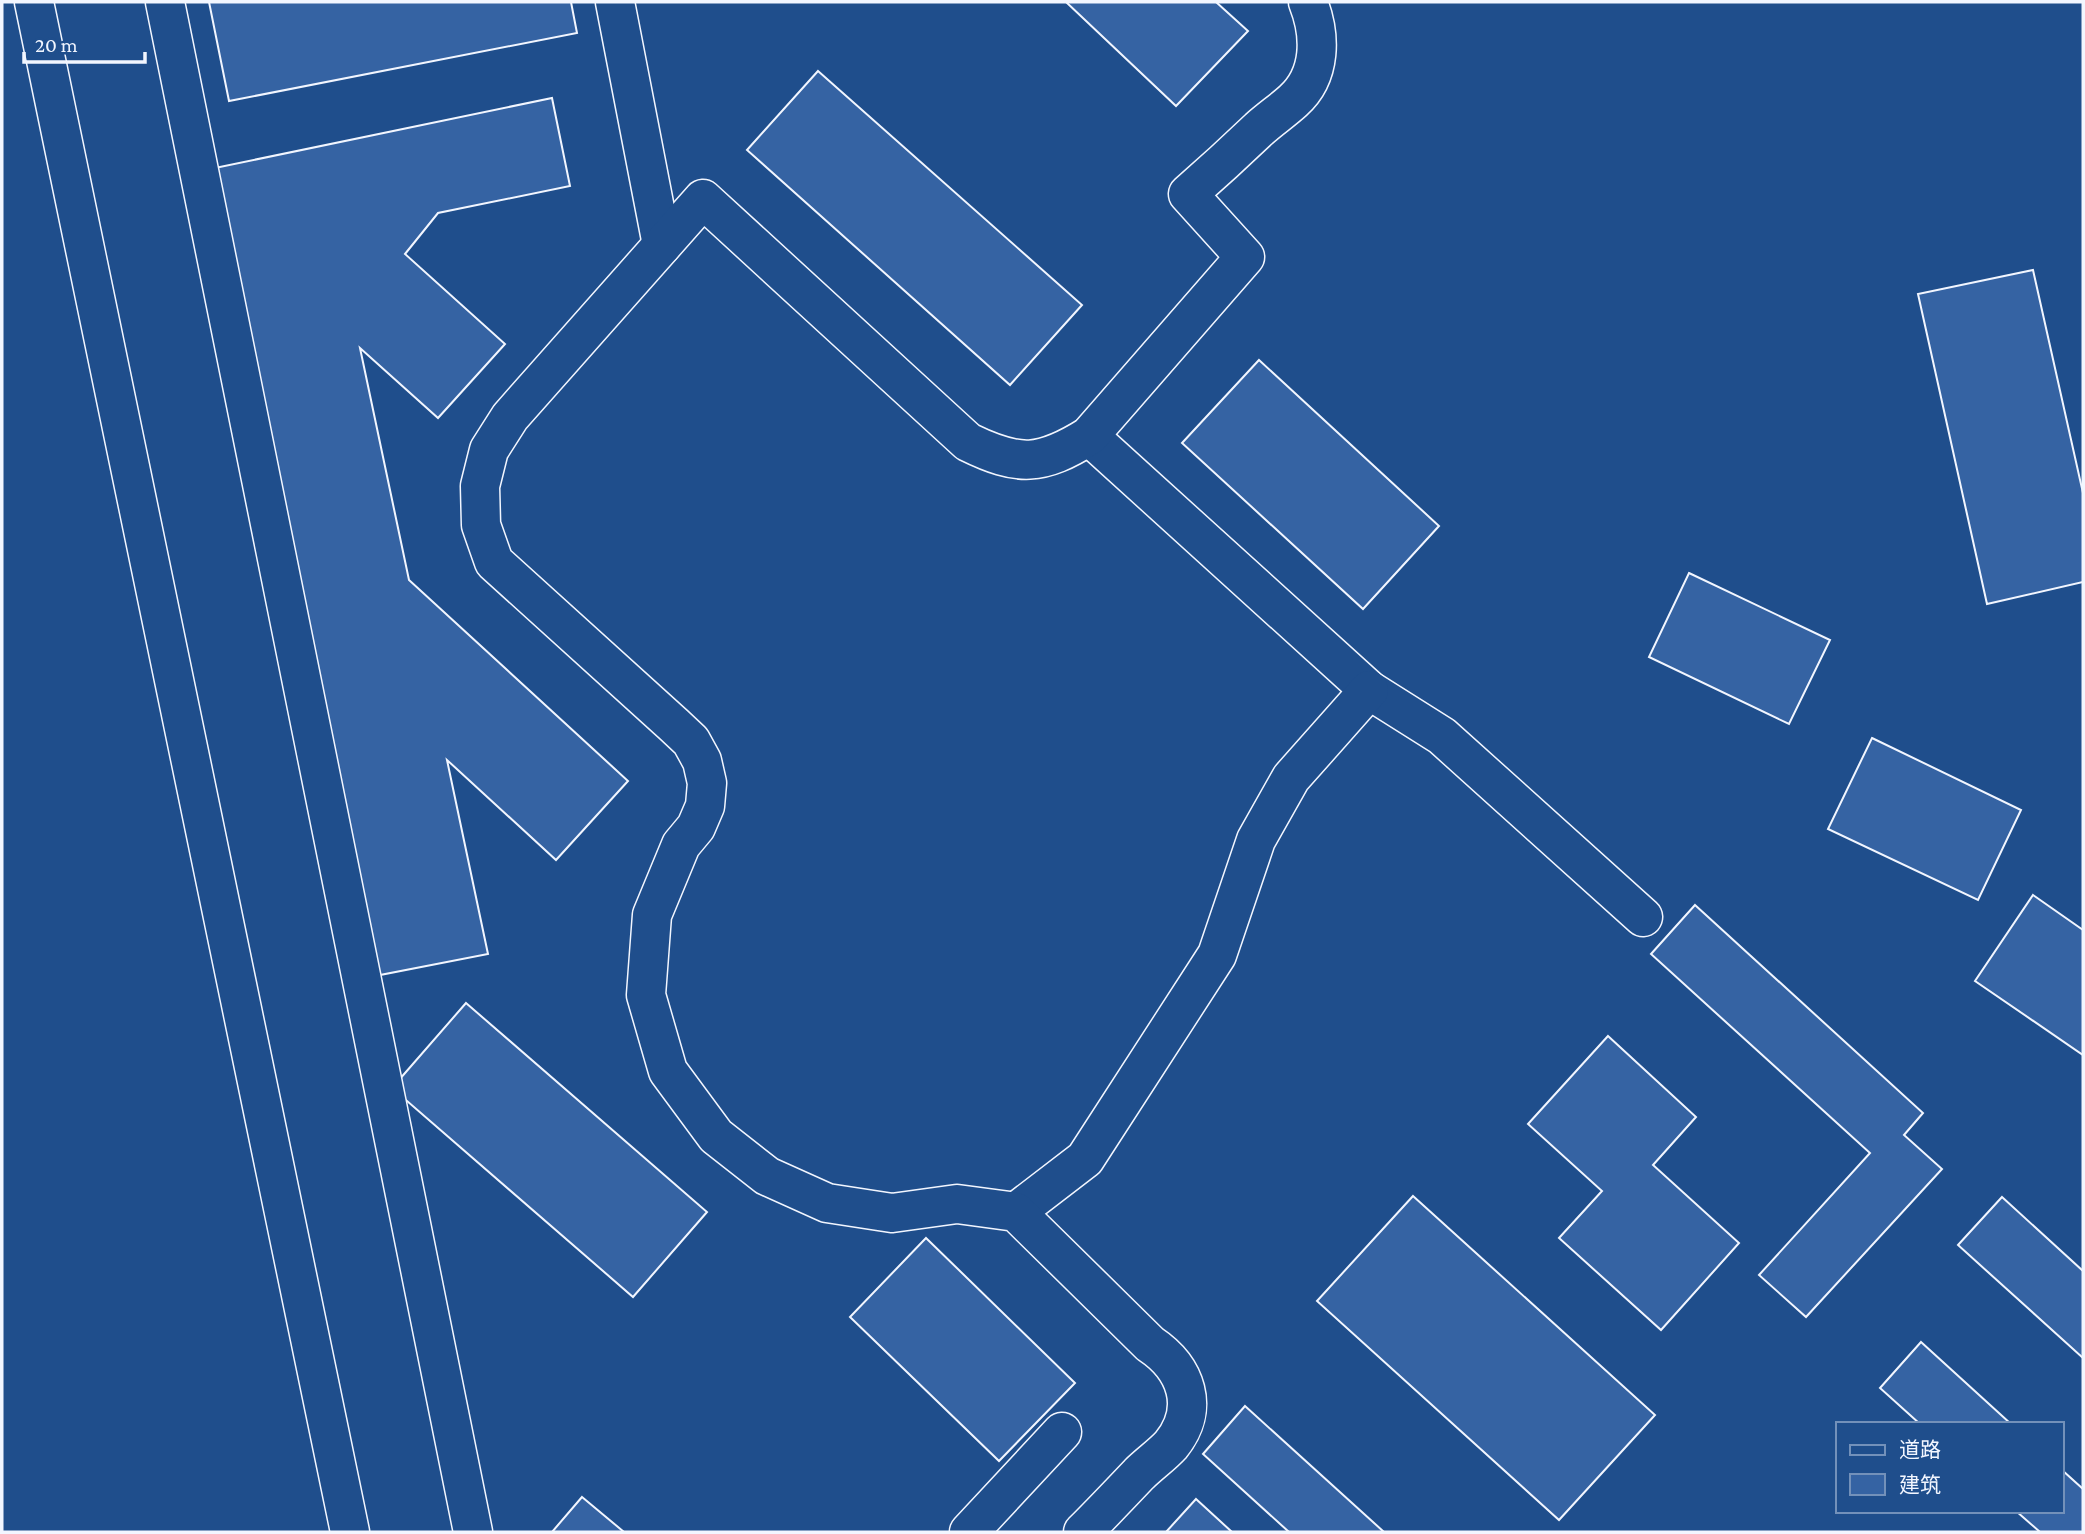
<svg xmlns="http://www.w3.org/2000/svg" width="2085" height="1534" font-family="'Crimson Pro','Noto Sans SC',serif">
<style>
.building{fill:#3563a3;stroke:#f2f6ff;stroke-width:2}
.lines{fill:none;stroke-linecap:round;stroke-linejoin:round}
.minor-casing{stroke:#f2f6ff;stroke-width:41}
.minor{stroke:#1f4e8c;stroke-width:38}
</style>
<rect width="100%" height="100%" fill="#1f4e8c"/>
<g class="building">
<path d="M209 2H571L577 33 229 101Z"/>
<path d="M1066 2H1216L1248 31 1176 106Z"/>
<path d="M818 71 1082 305 1010 385 747 150Z"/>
<path d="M552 98 570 186 438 213 405 254 505 344 438 418 360 348 409 580 628 781 556 860 447 760 488 954 380 975 210 169Z"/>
<path d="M2033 270 2083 493V582L1987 604 1918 294Z"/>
<path d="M1259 360 1439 526 1363 609 1182 443Z"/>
<path d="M1689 573 1830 640 1789 724 1649 657Z"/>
<path d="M1872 738 2021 810 1978 900 1828 829Z"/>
<path d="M2033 895 2083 930V1055L1975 981Z"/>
<path d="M1695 905 1923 1113 1904 1135 1942 1169 1806 1317 1759 1275 1870 1153 1651 954Z"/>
<path d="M466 1003 707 1212 633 1297 392 1088Z"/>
<path d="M1608 1036 1696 1117 1653 1165 1739 1243 1661 1330 1559 1238 1602 1191 1528 1124Z"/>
<path d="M1413 1196 1655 1415 1559 1520 1317 1301Z"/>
<path d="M2002 1197 2083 1271V1358L1958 1245Z"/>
<path d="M926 1238 1075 1383 999 1461 850 1317Z"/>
<path d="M1921 1342 2011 1424H1920L1880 1388Z"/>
<path d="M1245 1406 1384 1532H1289L1203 1454Z"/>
<path d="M2062 1470 2083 1489V1532H2040L2016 1511H2062Z"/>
<path d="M582 1497 624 1532H552Z"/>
<path d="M1196 1499 1232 1532H1166Z"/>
</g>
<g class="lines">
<defs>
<g id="minor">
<path d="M34 2 350 1532"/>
<path d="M165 2 473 1532"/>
<path d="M615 2 662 245"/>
<path d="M1089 436 1369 690 1442 736 1643 917"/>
<path d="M1016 1212 1085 1159 1217 955 1256 840 1291 778 1369 690"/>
<path d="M969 1532 1062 1432"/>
<path d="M1083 1532C1102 1513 1121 1493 1139 1474 1149 1464 1162 1455 1171 1445 1201 1408 1186 1368 1150 1344L1016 1212 957 1204 892 1213 827 1203 767 1176 716 1136 668 1071 646 995 652 915 681 845 696 827 705 806 707 783 702 761 691 741 674 725 494 562 481 525 480 486 489 450 510 417 703 199 968 442C1019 467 1041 466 1089 436L1245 257 1188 194C1212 173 1236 151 1259 129 1270 119 1282 111 1293 101 1322 75 1321 35 1308 2"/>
</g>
</defs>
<use href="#minor" class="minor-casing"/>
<use href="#minor" class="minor"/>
</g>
<rect width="2085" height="1534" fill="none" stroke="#f2f6ff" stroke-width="7"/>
<rect x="1836" y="1422" width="228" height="91" fill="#1f4e8c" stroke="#7391ba" stroke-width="2"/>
<rect x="1850" y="1445" width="35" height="10" fill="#1f4e8c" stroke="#7391ba" stroke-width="2"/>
<text x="1899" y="1457" font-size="21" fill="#f2f6ff">道路</text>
<rect x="1850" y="1474" width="35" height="21" fill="#3563a3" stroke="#7391ba" stroke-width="2"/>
<text x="1899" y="1492" font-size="21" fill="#f2f6ff">建筑</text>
<path d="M24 52v10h121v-10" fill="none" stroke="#f2f6ff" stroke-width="3.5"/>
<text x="35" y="52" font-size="21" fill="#f2f6ff" stroke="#1f4e8c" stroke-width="5" paint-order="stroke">20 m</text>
</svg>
